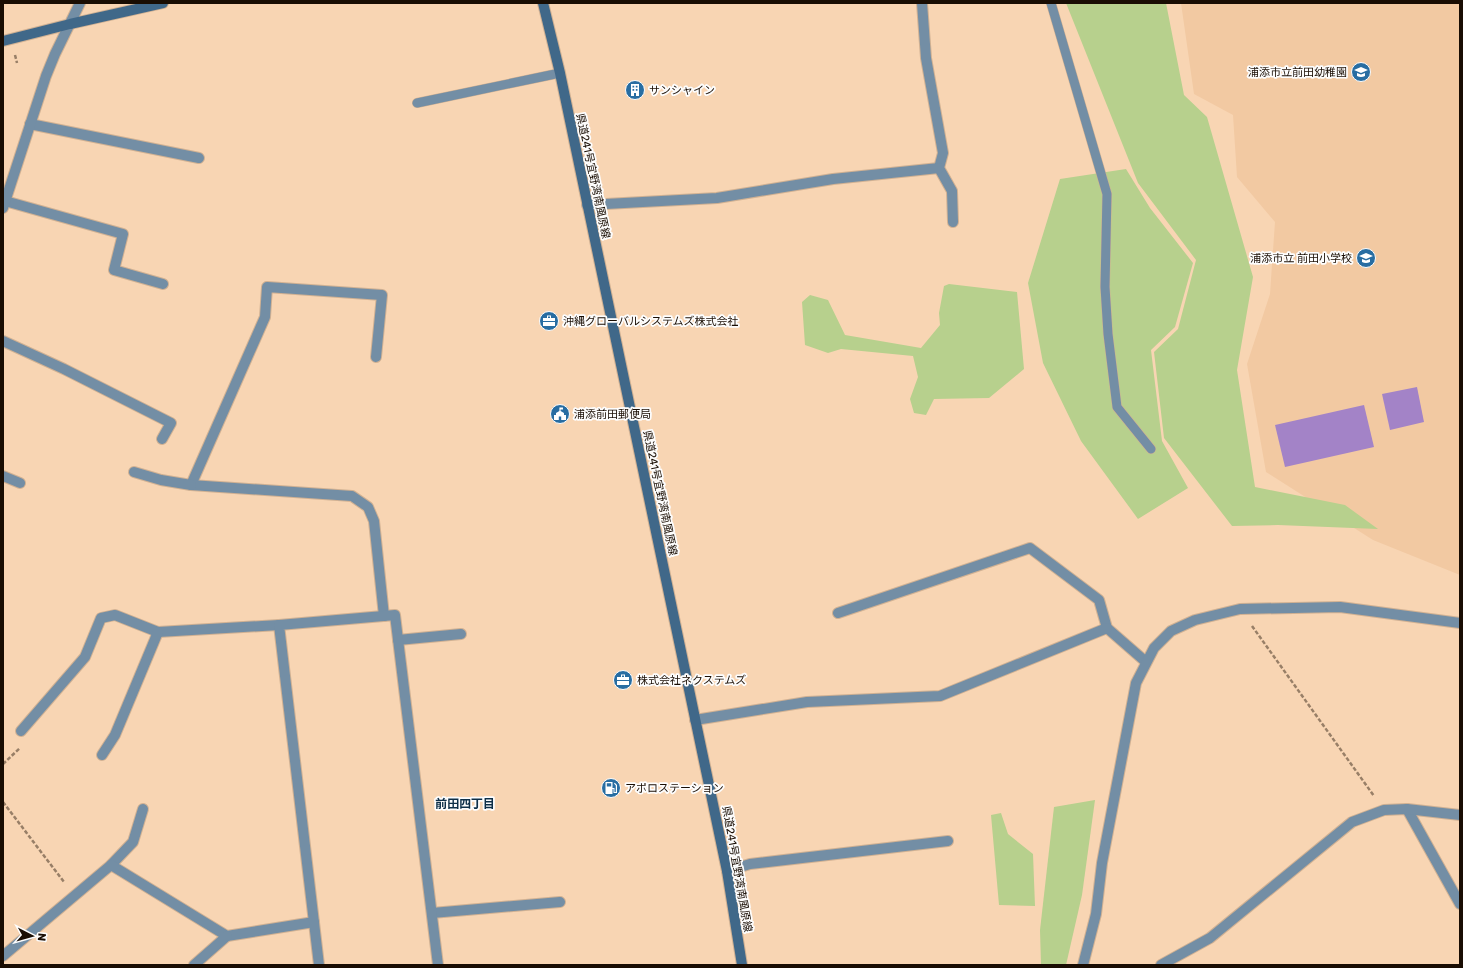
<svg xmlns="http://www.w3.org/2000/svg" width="1463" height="968" font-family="Rubik,'Noto Sans JP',sans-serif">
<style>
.built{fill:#f2c9a2}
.green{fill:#b7d08d}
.water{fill:#a383c7}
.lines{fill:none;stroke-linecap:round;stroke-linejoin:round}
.lane-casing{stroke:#d0b193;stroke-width:10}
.street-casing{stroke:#d0b193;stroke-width:12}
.secondary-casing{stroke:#d0b193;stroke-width:12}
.path{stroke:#987f67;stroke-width:2.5;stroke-dasharray:4 2;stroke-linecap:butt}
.lane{stroke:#738ea5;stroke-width:9}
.street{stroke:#738ea5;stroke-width:10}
.secondary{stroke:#406889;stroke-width:10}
.labels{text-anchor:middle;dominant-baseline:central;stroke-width:3.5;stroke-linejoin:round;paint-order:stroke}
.poi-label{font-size:11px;fill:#190d03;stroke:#fdfdfd;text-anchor:start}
.street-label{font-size:11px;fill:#190d03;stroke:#fdfdfd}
.neighbourhood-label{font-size:12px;font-weight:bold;fill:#0e2f48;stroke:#fdfdfd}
</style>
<rect width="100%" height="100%" fill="#f8d5b3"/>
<path class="built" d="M1181 3H1460V575L1373 540 1266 472 1247 364 1270 294 1275 222 1237 177 1233 115 1194 94Z"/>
<g class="green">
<path d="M1066 3H1166L1184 95 1207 117 1253 277 1237 370 1255 487 1345 505 1378 529 1278 525 1232 526 1164 438 1154 352 1178 329 1196 260 1138 183Z"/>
<path d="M1126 169 1150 208 1193 263 1175 327 1151 350 1162 441 1188 488 1138 519 1081 441 1043 363 1028 283 1060 179Z"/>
<path d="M949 284 1017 292 1024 369 989 398 934 399 926 415 914 413 910 399 918 377 913 356 841 349 828 353 805 345 802 302 810 295 828 300 845 335 921 348 940 325 939 313 944 286Z"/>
<path d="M1095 800 1082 895 1066 965H1041L1040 930 1054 807Z"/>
<path d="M1001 813 1008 834 1033 854 1035 906 999 905 991 815Z"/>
</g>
<g class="water">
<path d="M1417 387 1424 422 1390 430 1382 394Z"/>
<path d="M1364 405 1374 447 1285 467 1275 425Z"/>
</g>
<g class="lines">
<defs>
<g id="lane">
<path d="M1051 3 1107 194 1105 287 1108 334 1117 407 1151 449"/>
<path d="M417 103 560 73"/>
</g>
<g id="street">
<path d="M922 3 926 58 943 153 939 168 952 191 953 222"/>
<path d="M30 124 199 158"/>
<path d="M5 201 123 234 114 270 163 284"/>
<path d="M587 205 717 198 833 179 939 168"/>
<path d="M3 208 46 76 55 54 80 3"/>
<path d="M3 341 64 369 171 423 162 439"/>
<path d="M376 357 382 295 267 287 265 317 191 485 352 496 368 507 374 521 384 616"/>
<path d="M134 472 161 480 191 485"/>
<path d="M3 476 20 483"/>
<path d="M838 613 1030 548 1099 600 1107 628 1146 662"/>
<path d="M398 640 461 634"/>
<path d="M695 720 807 702 940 696 1107 628"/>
<path d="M21 731 85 657 101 618 115 615 158 632 279 625"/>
<path d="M102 755 115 735 158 632"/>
<path d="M1407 809 1460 904"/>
<path d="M111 865 133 842 143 809"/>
<path d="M727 871 750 864 948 841"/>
<path d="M432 913 560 902"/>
<path d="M3 956 111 865 227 936 314 922"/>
<path d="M194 965 227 936"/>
<path d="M319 965 279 625 395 615 438 965"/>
<path d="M1083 965 1096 914 1102 863 1136 683 1154 648 1171 631 1195 620 1240 609 1340 607 1460 623"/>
<path d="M1161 965 1210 938 1352 822 1384 810 1407 809 1460 815"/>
</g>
<g id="secondary">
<path d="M543 3 560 73 727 871 742 965"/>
<path d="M3 41 70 24 163 3"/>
</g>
</defs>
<use href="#lane" class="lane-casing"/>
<use href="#street" class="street-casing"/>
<use href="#secondary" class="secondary-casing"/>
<g class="path">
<path d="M15 55 17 63"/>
<path d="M1252 626 1374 796"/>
<path d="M3 764 20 748"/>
<path d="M3 802 64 882"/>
</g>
<use href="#lane" class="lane"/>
<use href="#street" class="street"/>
<use href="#secondary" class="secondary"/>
</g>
<defs>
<symbol id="school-disc" viewBox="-11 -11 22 22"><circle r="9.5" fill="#286da2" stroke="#fdfdfd"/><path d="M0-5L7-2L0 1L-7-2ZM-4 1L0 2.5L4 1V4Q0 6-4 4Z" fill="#fff"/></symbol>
<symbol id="building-disc" viewBox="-11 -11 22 22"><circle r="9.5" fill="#286da2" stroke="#fdfdfd"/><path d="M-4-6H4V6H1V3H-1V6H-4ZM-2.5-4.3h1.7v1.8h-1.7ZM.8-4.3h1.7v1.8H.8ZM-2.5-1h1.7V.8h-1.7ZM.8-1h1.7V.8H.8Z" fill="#fff"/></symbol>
<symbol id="office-disc" viewBox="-11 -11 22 22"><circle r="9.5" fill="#286da2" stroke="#fdfdfd"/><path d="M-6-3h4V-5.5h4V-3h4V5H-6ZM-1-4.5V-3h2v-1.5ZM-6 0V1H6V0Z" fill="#fff"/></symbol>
<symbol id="civic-disc" viewBox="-11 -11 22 22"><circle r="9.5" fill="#286da2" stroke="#fdfdfd"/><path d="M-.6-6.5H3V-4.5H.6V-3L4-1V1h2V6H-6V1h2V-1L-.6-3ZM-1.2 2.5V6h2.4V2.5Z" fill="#fff"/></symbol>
<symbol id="fuel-disc" viewBox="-11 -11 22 22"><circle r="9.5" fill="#286da2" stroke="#fdfdfd"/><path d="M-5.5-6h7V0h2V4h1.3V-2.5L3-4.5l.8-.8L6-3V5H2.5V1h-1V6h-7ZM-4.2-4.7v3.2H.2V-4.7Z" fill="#fff"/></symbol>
</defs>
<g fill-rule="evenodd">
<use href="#school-disc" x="1350" y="61" width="22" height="22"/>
<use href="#building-disc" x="624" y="79" width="22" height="22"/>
<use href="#school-disc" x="1355" y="247" width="22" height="22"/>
<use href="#office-disc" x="538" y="310" width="22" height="22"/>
<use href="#civic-disc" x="549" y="403" width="22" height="22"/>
<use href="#office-disc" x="612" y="669" width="22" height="22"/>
<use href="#fuel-disc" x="600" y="777" width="22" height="22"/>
</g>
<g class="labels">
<g class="poi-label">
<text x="1347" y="72" text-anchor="end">浦添市立前田幼稚園</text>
<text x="649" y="90">サンシャイン</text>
<text x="1352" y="258" text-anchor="end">浦添市立 前田小学校</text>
<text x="563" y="321">沖縄グローバルシステムズ株式会社</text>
<text x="574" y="414">浦添前田郵便局</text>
<text x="637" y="680">株式会社ネクステムズ</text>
<text x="625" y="788">アポロステーション</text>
</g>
<g class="street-label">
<text transform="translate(593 176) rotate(78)">県道241号宜野湾南風原線</text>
<text transform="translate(660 493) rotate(78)">県道241号宜野湾南風原線</text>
<text transform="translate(737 869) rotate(80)">県道241号宜野湾南風原線</text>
</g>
<g class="neighbourhood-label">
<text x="465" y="804">前田四丁目</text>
</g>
</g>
<rect width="1463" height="968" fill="none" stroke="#190d03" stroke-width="8"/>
<g transform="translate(32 936) rotate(96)" stroke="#fdfdfd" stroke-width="3" paint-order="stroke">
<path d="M0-3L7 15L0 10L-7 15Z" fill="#190d03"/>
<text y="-6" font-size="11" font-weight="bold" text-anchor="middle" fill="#190d03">N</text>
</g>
</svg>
